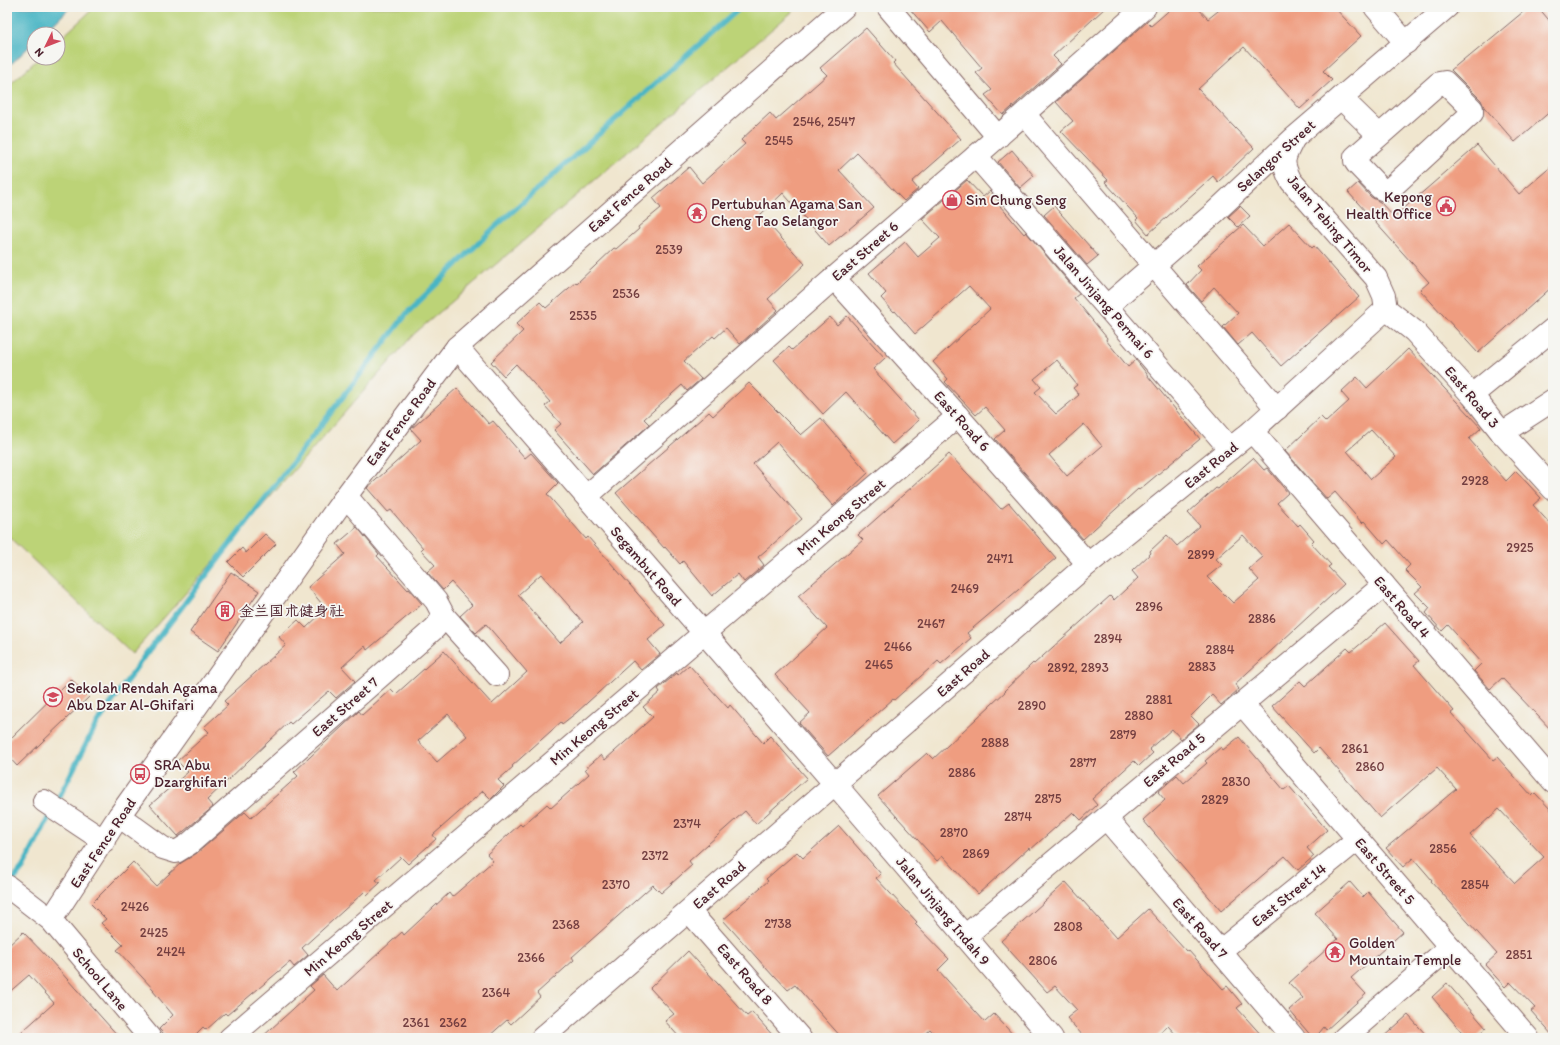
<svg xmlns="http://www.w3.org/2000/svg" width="1560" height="1045" font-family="Itim,'LXGW WenKai TC',sans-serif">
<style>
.grass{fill:#bcd377;stroke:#837951}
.water{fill:#48b5c4;stroke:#496a78}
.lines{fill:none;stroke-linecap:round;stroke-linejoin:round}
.stream{stroke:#48b5c4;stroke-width:5.5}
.building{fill:#ef9d80;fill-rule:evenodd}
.minor-casing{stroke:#846564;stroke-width:24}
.minor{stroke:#fff;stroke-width:22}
.labels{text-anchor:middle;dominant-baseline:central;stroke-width:3.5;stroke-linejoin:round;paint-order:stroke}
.number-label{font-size:13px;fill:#733e40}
.street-label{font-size:15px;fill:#4a1f2b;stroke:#f6f6f2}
.poi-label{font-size:15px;fill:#4a1f2b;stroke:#f6f6f2;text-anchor:start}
</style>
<rect width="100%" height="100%" fill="#f6f6f2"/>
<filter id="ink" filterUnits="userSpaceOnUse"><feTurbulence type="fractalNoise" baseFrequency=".025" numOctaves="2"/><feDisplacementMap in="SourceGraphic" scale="8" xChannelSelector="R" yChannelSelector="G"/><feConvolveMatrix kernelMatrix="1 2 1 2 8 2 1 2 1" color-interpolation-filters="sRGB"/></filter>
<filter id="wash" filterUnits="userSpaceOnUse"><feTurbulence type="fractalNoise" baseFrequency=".012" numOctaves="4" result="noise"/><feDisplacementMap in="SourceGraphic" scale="16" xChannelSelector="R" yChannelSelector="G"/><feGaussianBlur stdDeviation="0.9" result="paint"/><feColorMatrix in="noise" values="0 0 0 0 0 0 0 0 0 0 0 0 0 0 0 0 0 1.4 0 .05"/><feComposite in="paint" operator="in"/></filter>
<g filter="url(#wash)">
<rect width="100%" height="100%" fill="#f0e6cf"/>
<path class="grass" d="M95 7H798L414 334 132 654 7 535V87L39 58H58V41Z"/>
<path class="water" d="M7 7H71L43 34H34V42L7 68Z"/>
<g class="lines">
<g class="stream">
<path d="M56 803 96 725 145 655 408 312 495 227 741 7"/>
<path d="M11 883 23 868 52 811"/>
</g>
</g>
<g id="blocks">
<g class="building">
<path d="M908 7H1106L1053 56 1061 64 1003 115 985 95 992 90 976 73 982 68 942 21 930 32Z"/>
<path d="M1173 7H1197L1208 19 1223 7H1334L1361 36 1323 71 1332 80 1300 109 1244 47 1198 89 1254 148 1218 182 1213 176 1148 234 1136 220 1138 218 1105 182 1108 180 1061 131 1073 121 1056 102 1147 22 1151 26Z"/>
<path d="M1529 7H1538L1553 25V109L1515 142 1484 107 1481 100 1451 70 1469 55 1470 56Z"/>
<path d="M866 28 895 61 893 63 961 139 912 182 918 189 904 201 857 153 839 170 874 208 829 246 783 193 760 215 805 264 768 299 778 310 740 344 726 328 715 338 713 336 684 361 701 379 687 391 682 385 644 419 649 424 648 426 593 474 554 430 561 424 545 406 550 402 516 364 504 376 491 362 523 331 516 324 540 302 546 308 576 282 577 283 614 248 616 249 639 229 638 227 661 208 653 198 689 167 702 183 745 144 741 140 770 113 776 120 827 75 820 68Z"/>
<path d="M1477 145 1519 194 1553 165V286L1478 353 1420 290 1429 282 1348 192 1358 183 1371 197 1380 202 1394 217Z"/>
<path d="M1012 150 1034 176 1020 188 998 162Z"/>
<path d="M967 180 983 197 990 191 1002 205 1000 206 1024 234 1026 232 1079 294 1074 298 1107 338 1106 340 1128 367 1136 360 1147 374V375L1200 439 1139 490 1138 489 1083 539 995 439 1005 430 985 407 976 415 945 382 948 379 933 362 990 309 969 286 915 334 895 311 894 312 881 298 886 293 869 273 905 242 918 257 940 238 922 219ZM1057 360 1077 385 1073 388 1079 395 1056 414 1035 392 1041 387 1034 379ZM1084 424 1102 446 1067 476 1049 455Z"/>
<path d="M1054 206 1098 256 1087 265 1044 215Z"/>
<path d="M1240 206 1250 216 1238 227 1228 217Z"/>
<path d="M1289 223 1312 248 1314 246 1359 297 1281 366 1252 333 1238 345 1223 327 1238 313 1214 287 1201 301 1187 285 1201 270 1197 266 1243 225 1263 246Z"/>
<path d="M847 316 885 358 873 369 919 420 892 444 846 392 823 414 774 360 789 347 792 350 830 317 837 325Z"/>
<path d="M1408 349 1481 428 1469 439 1506 481 1516 471 1541 498 1533 505 1553 527V732L1502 678 1490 689 1474 671 1482 663 1448 625 1442 631 1426 613 1430 608 1415 593 1422 587 1405 570 1410 565 1388 540 1384 544 1364 521 1362 523 1335 492 1327 499 1285 451 1321 417 1326 422 1349 401 1341 392 1357 377 1367 388ZM1371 430 1396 457 1371 479 1347 451Z"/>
<path d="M749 383 801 435 821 418 868 473 833 506 777 442 753 464 802 519 758 557 764 565 744 582 738 574 712 596 683 561 680 564 665 547 664 548 616 493 709 412 713 416Z"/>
<path d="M457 388 489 424 493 421 525 458 531 453 558 483 547 494 586 539 588 537 665 625 648 640 660 654 641 670 633 661 576 713 562 724 561 722 512 766 513 767 498 780 504 786 491 799 483 791 433 835 436 839 408 864 401 857 376 880 380 883 367 895 364 892 302 948 308 955 294 967 290 962 227 1015 225 1013 206 1030 203 1027 192 1038H168L159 1029 173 1015 153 991 154 990 117 950 123 945 101 923 106 919 91 904 133 862 156 886 181 863 197 853 245 812 251 818 298 776 294 772 359 711 362 715 391 689 396 694 444 651 492 704 527 672 486 624 476 633 460 616 472 605 451 582 443 590 427 572 435 565 421 550 423 548 391 510 388 512 367 488 421 440 411 429ZM541 574 583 622 560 643 518 595ZM448 714 467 736 437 762 418 741Z"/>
<path d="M949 454 1001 509 1009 503 1056 558 967 633 971 638 941 664 938 661 894 700 893 699 828 756 799 723 810 713 775 675 827 628 798 596 863 540 858 535Z"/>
<path d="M1253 458 1264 470 1267 468 1288 493 1277 503 1298 526 1300 524 1314 540 1311 543 1331 565 1328 567 1344 584 1235 684 1239 689 1228 699 1221 705 1212 695 1191 716 1199 724 1181 739 1172 729 1149 749 1153 753 1139 766 1134 761 1092 799 1097 805 1081 820 1073 812 1030 850 1029 848 978 894 943 856 937 861 878 796 927 753 933 759 1006 691 1005 690 1033 663 1034 664 1110 596 1114 600 1138 578 1132 571 1151 553 1150 551 1167 535 1177 546 1200 526 1188 513 1216 488 1218 489ZM1243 535 1263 557 1249 569 1259 580 1233 603 1207 577 1222 565 1216 559Z"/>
<path d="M357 527 379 554 377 556 408 590 409 589 422 604 367 650 365 646 342 667 355 681 336 698 329 691 291 724 289 722 207 800 213 807 178 836 150 805 188 772 177 761 209 732 204 727 228 705 224 701 286 645 279 637 298 620 306 628 326 609 308 587 345 554 337 544Z"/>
<path d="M265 534 276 544 243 577 228 562 242 548 246 553Z"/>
<path d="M231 572 259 591 218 651 190 632Z"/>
<path d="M1385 623 1419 661 1414 665 1454 711 1451 713 1493 760 1497 757 1532 796 1535 793 1553 812V1036L1531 1011 1535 1008 1510 982 1505 987 1485 965 1497 954 1431 881 1432 880 1413 858 1403 867 1386 848 1456 789 1437 768 1380 818 1319 748 1314 753 1272 706 1300 681 1305 686 1347 648 1351 652ZM1499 809 1544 857 1515 883 1470 835Z"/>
<path d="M689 665 728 708 730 705 763 743 770 736 807 778 756 824 745 811 689 861 692 865 661 893 653 885 572 957 574 960 537 993 540 997 511 1024 507 1020 487 1038H261L314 990 310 986 323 975 337 991 402 932 404 935 449 893 452 897 493 861 487 854 520 824 522 826 547 804 551 808 589 774 585 769 601 755 605 760 653 717 643 707 660 692 658 689 677 673 678 675Z"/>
<path d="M71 679 89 697 17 766 7 755V742Z"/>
<path d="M1239 737 1284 790 1289 786 1327 830 1307 848 1314 856 1298 870 1285 856 1221 911 1143 820 1165 800 1158 792 1177 775 1184 783 1207 763 1205 761 1221 747 1223 750Z"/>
<path d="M839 826 881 874 876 878 917 922 915 924 949 959 938 970 985 1022 994 1014 1016 1038H938L930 1029 920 1038H842L795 985 788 990 775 976 774 977 723 920 768 881 766 879 797 852 803 858Z"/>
<path d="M1066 882 1116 938 1148 909 1186 951 1188 950 1223 989 1227 986 1242 1004 1237 1008 1264 1038H1179L1168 1026 1155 1038H1085L1067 1018 1077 1010 1055 986 1047 992 1001 941Z"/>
<path d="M1350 882 1363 897 1368 892 1403 932 1351 978 1366 994 1326 1030 1324 1027 1315 1038H1313L1289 1010 1303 998 1289 983 1338 939 1315 913Z"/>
<path d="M23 932 50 960 120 1038H15L54 1003 29 975 7 994V947Z"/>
<path d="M688 951 747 1016 752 1012 775 1038H680L665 1021 674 1014 650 988Z"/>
<path d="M1447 983 1486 1028 1475 1038H1467L1432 997Z"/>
<path d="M1408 1015 1429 1038H1382Z"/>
</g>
</g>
</g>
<g filter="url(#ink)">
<use href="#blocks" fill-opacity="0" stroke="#846564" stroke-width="1"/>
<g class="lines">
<defs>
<g id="minor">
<path d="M888 7 998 137"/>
<path d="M1375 7 1406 43"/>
<path d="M1445 82 1472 109V113L1391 188 1385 190 1380 188 1357 164 1355 161V157L1439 83Z"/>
<path d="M1341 98 1379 135"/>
<path d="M1024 114 1277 409"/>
<path d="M1293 140C1283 159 1281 162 1291 181L1376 278 1384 296 1386 309"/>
<path d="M976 156 1230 449"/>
<path d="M834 278 958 416 1088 564"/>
<path d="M1107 306 1214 213 1294 138 1447 7"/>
<path d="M1386 309 1414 331 1472 395 1502 433 1553 489"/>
<path d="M457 347 835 784 1052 1038"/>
<path d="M1472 395 1553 329"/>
<path d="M1252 431 1553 782"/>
<path d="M1502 433 1553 400"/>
<path d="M587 496 834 278 976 156 1145 7"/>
<path d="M444 616 497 675"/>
<path d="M1242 704 1528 1038"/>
<path d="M44 801 104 841"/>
<path d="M119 816 163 848 176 852 189 844 435 628 444 616 436 601 346 496"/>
<path d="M1106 818 1294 1038"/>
<path d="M7 886 51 920 150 1038"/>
<path d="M689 911 800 1038"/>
<path d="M51 920 119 816 346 496 457 347 844 7"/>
<path d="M965 936 1384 585"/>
<path d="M1220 951 1358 839"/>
<path d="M230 1038 958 416"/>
<path d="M542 1038 1088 564 1252 431 1386 309"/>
<path d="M1344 1038 1450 947"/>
</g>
</defs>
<use href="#minor" class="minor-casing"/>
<use href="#minor" class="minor"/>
</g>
</g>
<defs>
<symbol id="shop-ring" viewBox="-11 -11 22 22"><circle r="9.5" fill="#f6f6f2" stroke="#d1495b" stroke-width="1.5"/><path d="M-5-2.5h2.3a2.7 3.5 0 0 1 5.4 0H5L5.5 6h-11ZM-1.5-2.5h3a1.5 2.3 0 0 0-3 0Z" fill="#d1495b"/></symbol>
<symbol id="civic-ring" viewBox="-11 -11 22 22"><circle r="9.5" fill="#f6f6f2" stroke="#d1495b" stroke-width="1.5"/><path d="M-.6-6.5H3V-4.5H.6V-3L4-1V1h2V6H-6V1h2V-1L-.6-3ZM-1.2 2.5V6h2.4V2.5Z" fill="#d1495b"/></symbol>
<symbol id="temple-ring" viewBox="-11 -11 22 22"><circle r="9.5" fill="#f6f6f2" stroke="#d1495b" stroke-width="1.5"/><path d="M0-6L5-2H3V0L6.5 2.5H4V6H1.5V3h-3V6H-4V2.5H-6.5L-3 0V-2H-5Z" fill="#d1495b"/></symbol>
<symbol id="building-ring" viewBox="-11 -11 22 22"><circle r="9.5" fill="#f6f6f2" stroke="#d1495b" stroke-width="1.5"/><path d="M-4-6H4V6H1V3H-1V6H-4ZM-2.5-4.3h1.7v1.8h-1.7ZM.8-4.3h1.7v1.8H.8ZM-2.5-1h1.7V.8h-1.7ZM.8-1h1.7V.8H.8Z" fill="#d1495b"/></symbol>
<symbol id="school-ring" viewBox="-11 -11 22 22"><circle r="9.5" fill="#f6f6f2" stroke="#d1495b" stroke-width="1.5"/><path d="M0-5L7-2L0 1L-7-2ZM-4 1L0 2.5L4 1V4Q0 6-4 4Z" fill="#d1495b"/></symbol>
<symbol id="bus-ring" viewBox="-11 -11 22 22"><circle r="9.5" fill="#f6f6f2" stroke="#d1495b" stroke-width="1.5"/><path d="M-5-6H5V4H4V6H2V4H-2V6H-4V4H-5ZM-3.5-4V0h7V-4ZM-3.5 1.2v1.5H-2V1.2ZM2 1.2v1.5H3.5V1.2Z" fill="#d1495b"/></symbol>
</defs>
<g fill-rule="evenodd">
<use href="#shop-ring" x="941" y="189" width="22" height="22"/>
<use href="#civic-ring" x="1435" y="195" width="22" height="22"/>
<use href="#temple-ring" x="686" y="202" width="22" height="22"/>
<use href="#building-ring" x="214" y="600" width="22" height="22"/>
<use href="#school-ring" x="42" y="686" width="22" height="22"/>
<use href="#bus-ring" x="129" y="763" width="22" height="22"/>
<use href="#temple-ring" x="1324" y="941" width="22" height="22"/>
</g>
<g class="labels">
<g class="number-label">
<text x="824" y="121">2546, 2547</text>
<text x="779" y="140">2545</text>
<text x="669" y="249">2539</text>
<text x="626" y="293">2536</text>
<text x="583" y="315">2535</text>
<text x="1475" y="480">2928</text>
<text x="1520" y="547">2925</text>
<text x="1201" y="554">2899</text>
<text x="1000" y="558">2471</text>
<text x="965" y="588">2469</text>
<text x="1149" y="606">2896</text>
<text x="1262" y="618">2886</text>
<text x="931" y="623">2467</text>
<text x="1108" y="638">2894</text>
<text x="898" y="646">2466</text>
<text x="1220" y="649">2884</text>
<text x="879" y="664">2465</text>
<text x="1202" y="666">2883</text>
<text x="1078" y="667">2892, 2893</text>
<text x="1159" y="699">2881</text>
<text x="1032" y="705">2890</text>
<text x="1139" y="715">2880</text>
<text x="1123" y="734">2879</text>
<text x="995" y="742">2888</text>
<text x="1355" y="748">2861</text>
<text x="1083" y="762">2877</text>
<text x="1370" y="766">2860</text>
<text x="962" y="772">2886</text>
<text x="1236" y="781">2830</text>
<text x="1048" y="798">2875</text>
<text x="1215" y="799">2829</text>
<text x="1018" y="816">2874</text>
<text x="687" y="823">2374</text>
<text x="954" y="832">2870</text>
<text x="1443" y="848">2856</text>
<text x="976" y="853">2869</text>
<text x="655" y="855">2372</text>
<text x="616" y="884">2370</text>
<text x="1475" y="884">2854</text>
<text x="135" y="906">2426</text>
<text x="778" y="923">2738</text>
<text x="566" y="924">2368</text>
<text x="1068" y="926">2808</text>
<text x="154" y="932">2425</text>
<text x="171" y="951">2424</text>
<text x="1519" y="954">2851</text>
<text x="531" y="957">2366</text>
<text x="1043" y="960">2806</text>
<text x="496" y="992">2364</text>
<text x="416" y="1022">2361</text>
<text x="453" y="1022">2362</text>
</g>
<g class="street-label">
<text transform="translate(1276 156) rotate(-42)">Selangor Street</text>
<text transform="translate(630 195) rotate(-41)">East Fence Road</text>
<text transform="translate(1330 224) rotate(50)">Jalan Tebing Timor</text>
<text transform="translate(865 251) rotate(-41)">East Street 6</text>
<text transform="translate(1104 302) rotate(49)">Jalan Jinjang Permai 6</text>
<text transform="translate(1472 397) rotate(50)">East Road 3</text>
<text transform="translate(962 421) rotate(48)">East Road 6</text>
<text transform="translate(401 422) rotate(-53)">East Fence Road</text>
<text transform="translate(1211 465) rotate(-39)">East Road</text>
<text transform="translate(841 517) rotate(-40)">Min Keong Street</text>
<text transform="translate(646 566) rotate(49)">Segambut Road</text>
<text transform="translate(1402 607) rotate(49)">East Road 4</text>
<text transform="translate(963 673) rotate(-41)">East Road</text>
<text transform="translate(345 707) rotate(-41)">East Street 7</text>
<text transform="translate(594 727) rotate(-40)">Min Keong Street</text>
<text transform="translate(1174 760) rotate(-40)">East Road 5</text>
<text transform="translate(103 843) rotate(-56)">East Fence Road</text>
<text transform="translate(1385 871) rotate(49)">East Street 5</text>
<text transform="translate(719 885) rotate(-41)">East Road</text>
<text transform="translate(1289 895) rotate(-39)">East Street 14</text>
<text transform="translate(943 911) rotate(50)">Jalan Jinjang Indah 9</text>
<text transform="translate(1200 928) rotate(49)">East Road 7</text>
<text transform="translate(348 938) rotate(-40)">Min Keong Street</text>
<text transform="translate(745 974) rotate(49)">East Road 8</text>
<text transform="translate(100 979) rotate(50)">School Lane</text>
</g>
<g class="poi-label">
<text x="1432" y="197" text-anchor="end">Kepong<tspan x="1432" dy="17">Health Office</tspan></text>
<text x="966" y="200">Sin Chung Seng</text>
<text x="711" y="204">Pertubuhan Agama San<tspan x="711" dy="17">Cheng Tao Selangor</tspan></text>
<text x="239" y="611">金兰国术健身社</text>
<text x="67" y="688">Sekolah Rendah Agama<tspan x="67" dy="17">Abu Dzar Al-Ghifari</tspan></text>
<text x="154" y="765">SRA Abu<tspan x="154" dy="17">Dzarghifari</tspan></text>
<text x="1349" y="943">Golden<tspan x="1349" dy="17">Mountain Temple</tspan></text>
</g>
</g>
<rect width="1560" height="1045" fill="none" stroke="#f6f6f2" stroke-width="24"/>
<g transform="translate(46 46) rotate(227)"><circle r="19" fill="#f6f6f2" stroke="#b1a0a2"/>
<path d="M0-3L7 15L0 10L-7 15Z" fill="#d1495b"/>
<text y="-6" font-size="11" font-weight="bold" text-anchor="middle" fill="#4a1f2b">N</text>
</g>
</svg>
